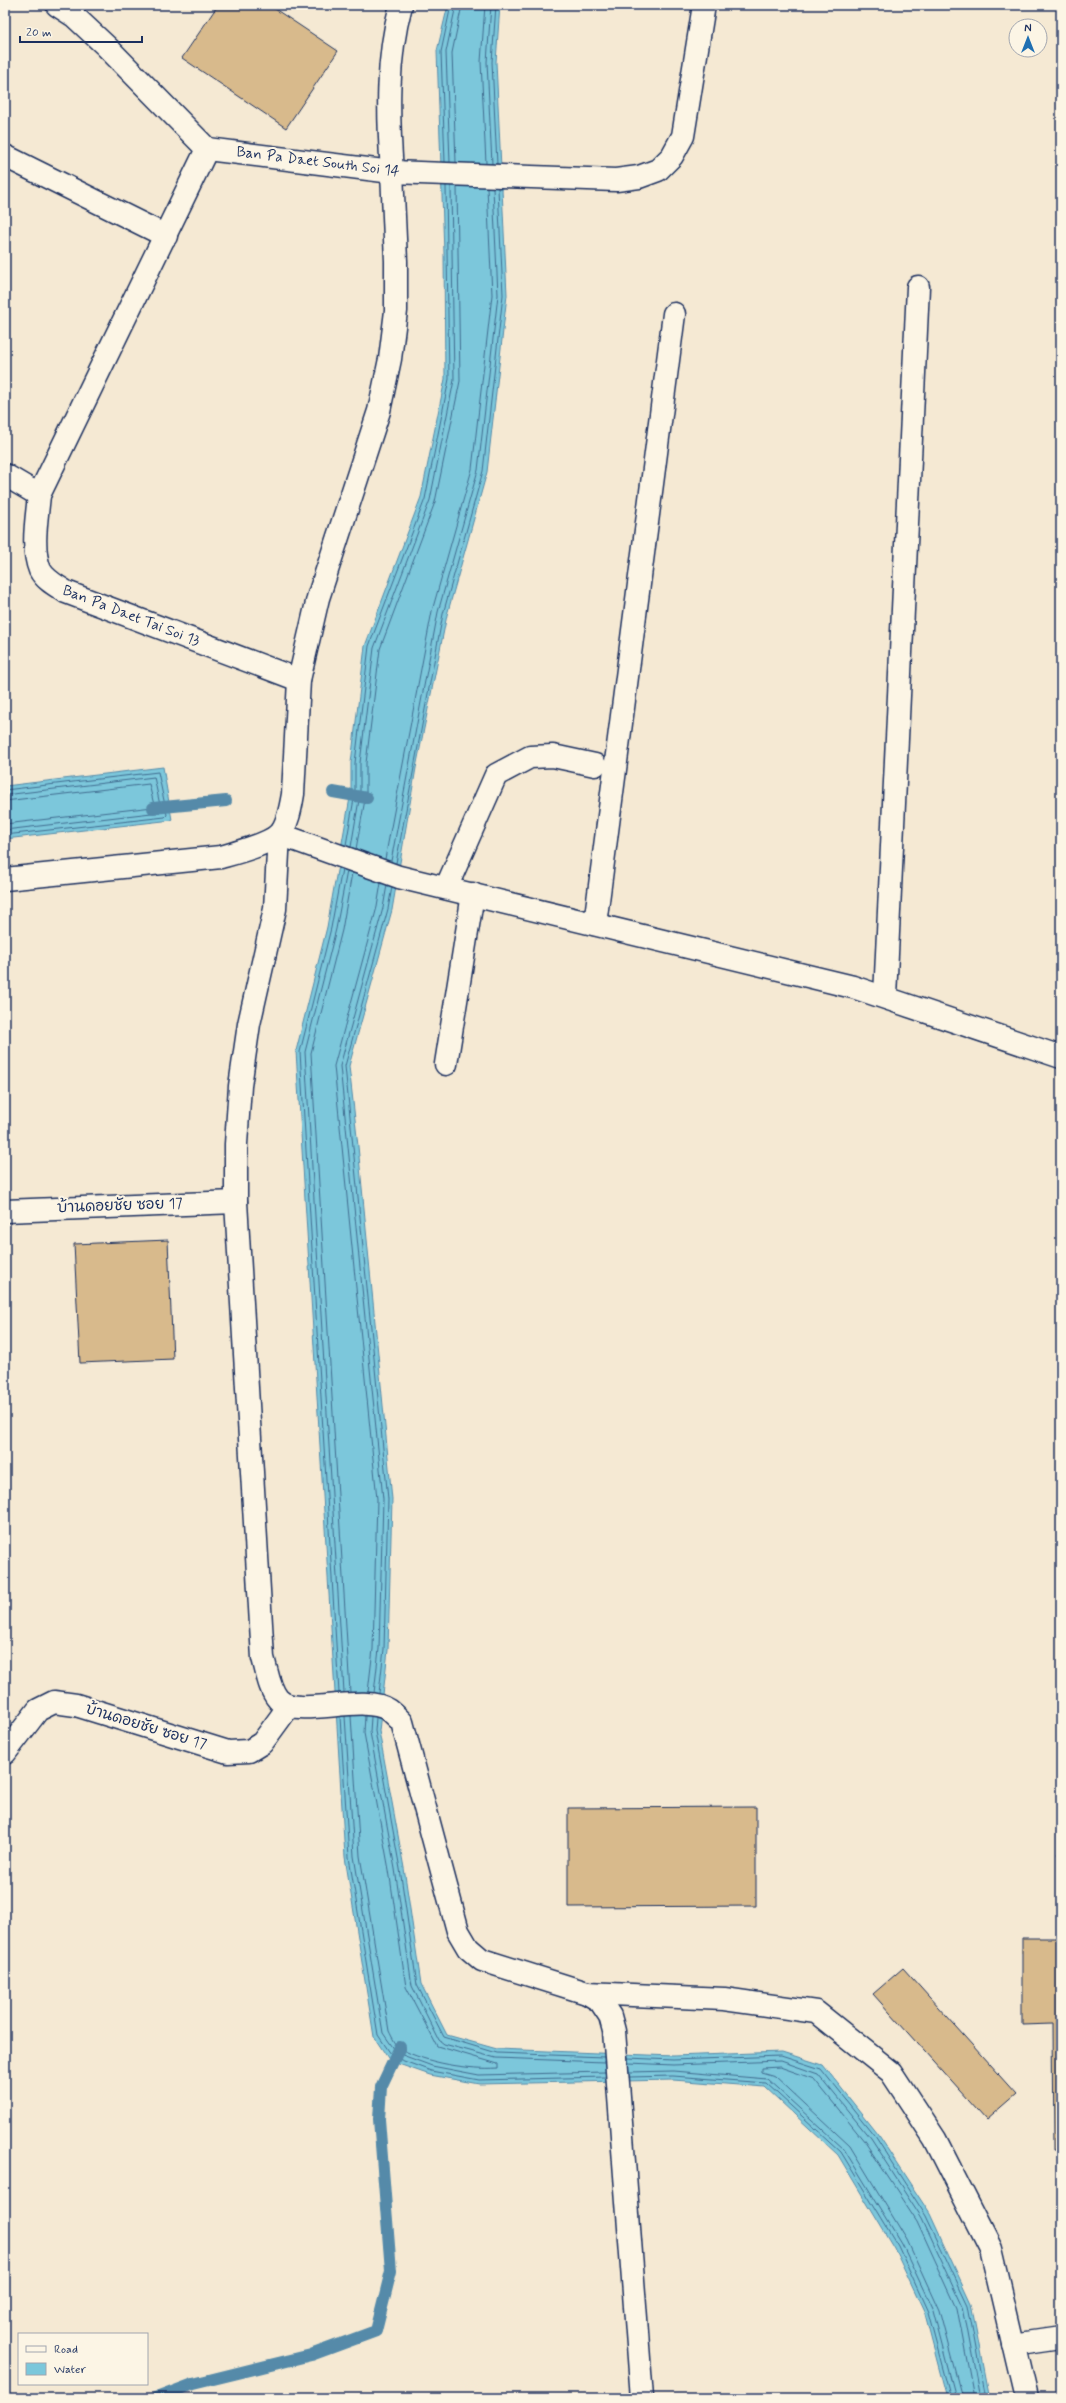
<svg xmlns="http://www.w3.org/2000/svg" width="1066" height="2403" font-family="Mynerve,'Playpen Sans Thai',sans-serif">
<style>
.water{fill:#7bc7db;stroke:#558aa9}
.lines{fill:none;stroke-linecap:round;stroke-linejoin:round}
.shore{stroke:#416c90;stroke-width:1}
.stream{stroke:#558aa9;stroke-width:12}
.building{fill:#d8ba8c;stroke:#1b2f5e}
.lane-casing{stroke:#1b2f5e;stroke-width:25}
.street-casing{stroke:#1b2f5e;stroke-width:25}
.secondary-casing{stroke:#1b2f5e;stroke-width:25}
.lane{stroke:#fcf5e5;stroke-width:22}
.street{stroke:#fcf5e5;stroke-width:22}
.secondary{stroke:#fcf5e5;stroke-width:22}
.labels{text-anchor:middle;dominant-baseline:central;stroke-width:4;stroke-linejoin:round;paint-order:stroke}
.street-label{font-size:15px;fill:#1b2f5e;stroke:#fcf5e5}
</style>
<rect width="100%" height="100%" fill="#f5e9d3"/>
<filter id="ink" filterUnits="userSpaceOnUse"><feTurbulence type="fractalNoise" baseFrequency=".025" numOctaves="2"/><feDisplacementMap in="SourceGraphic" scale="8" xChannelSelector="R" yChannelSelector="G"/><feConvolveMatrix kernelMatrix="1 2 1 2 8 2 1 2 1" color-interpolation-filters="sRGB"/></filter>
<g filter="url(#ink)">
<g class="water">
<path d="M448 5H500L496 62 507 295 487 472 447 615 416 768 392 910 349 1066 358 1146 392 1499 388 1650 379 1731 404 1868 421 1984 447 2035 497 2049 673 2056 782 2052 823 2065 877 2133 930 2214 971 2303 989 2398H947L925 2314 894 2248 838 2155 765 2087 673 2080 479 2084 430 2075 390 2061 374 2037 345 1857 296 1051 327 927 351 792V763L365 646 421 497 445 379 444 253 437 51Z"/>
<path d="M163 767 172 820 5 839V786Z"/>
</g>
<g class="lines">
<g class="shore">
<path d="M485 5 481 62 486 163"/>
<path d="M491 5 487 62 492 164"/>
<path d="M496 5 492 62 497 164"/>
<path d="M445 162 441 52 451 5"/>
<path d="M450 162 446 52 456 5"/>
<path d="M456 162 452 53 462 5"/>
<path d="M5 790 158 772 167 815 165 817 5 835"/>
<path d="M5 795 154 777 161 810 160 812 5 830"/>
<path d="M5 801 149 784 154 805 153 807 5 824"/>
<path d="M346 845 355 793V763L369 646 425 499 449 379 446 186"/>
<path d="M351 847 360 794V763L374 648 430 500 454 380 451 186"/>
<path d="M356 849 366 794V763L380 649 435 502 460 381 457 186"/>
<path d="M385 859 432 611 472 469 492 295 487 187"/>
<path d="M391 861 438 612 478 470 498 295 493 188"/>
<path d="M396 863 443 614 483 471 503 295 498 188"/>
<path d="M344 1692 305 1052 336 929 347 871"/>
<path d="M350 1692 311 1053 342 930 352 873"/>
<path d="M368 1692 373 1649 377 1499 334 1066 377 907 381 883"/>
<path d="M339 1693 300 1052 331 928 342 869"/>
<path d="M374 1693 379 1649 383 1499 340 1066 383 908 387 885"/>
<path d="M379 1693 384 1649 388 1499 345 1066 388 909 392 887"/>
<path d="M345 1716 354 1856 383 2033 397 2053 432 2066 479 2075 605 2072"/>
<path d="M351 1716 360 1856 389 2031C392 2037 396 2046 401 2049 426 2063 470 2070 498 2068V2064L437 2046 406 1987 389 1870 364 1733 365 1716"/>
<path d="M340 1717 349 1857 378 2035 393 2057 431 2071 479 2080 606 2077"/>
<path d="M371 1717 370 1732 395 1869 412 1986 439 2040 444 2044 496 2058 604 2062"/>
<path d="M376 1718 375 1731 400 1869 417 1985 444 2037 497 2053 604 2057"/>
<path d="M628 2058 673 2060 781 2056 821 2069 874 2135 926 2216 968 2305 985 2398"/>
<path d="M629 2063 673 2065 781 2061 818 2074 870 2138 922 2218 963 2306 980 2398"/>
<path d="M629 2072 673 2071 767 2079 844 2149 902 2244 933 2310 956 2398"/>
<path d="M630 2077 673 2076 766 2083 841 2152 898 2246 928 2312 951 2398"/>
<path d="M962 2398 939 2310 907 2240 850 2146 775 2076 761 2072V2068L780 2067 814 2079 865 2142 917 2221 957 2308 974 2398"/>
</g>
<g class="stream">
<path d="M333 792 367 798"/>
<path d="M153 808 226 801"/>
<path d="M156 2398 193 2384 311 2355 376 2331 391 2271 379 2119 381 2087 400 2047"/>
</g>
</g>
<g class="building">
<path d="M218 5H269L338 51 286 128 182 58Z"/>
<path d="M168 1240 173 1359 80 1363 74 1244Z"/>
<path d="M756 1807V1906L568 1907V1808Z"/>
<path d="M1058 1813H1061V2149H1053L1052 2024 1022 2025V1938H1059Z"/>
<path d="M903 1968 1016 2094 986 2120 873 1994Z"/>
</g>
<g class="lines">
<defs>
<path id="lane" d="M446 888 496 775 530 757 553 756 595 765"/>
<g id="street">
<path d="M57 5 74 16 106 46 207 149"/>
<path d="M207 149 39 495C37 518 31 548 40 570 45 580 57 586 66 592L299 680"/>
<path d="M207 149 392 172 616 180 639 177 658 170 672 156 683 136 704 5"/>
<path d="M5 156 166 236"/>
<path d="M392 172C388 116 386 60 401 5"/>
<path d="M5 475 39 495"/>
<path d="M595 924 674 314"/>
<path d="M885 997 918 287"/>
<path d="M446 1064 473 894"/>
<path d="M5 1211 236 1202"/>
<path d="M5 1753 38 1710 54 1702 76 1705 228 1752 249 1751 262 1743 289 1706"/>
<path d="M587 1993 724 1999 816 2012 891 2072 935 2139 991 2249 1026 2398"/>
<path d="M1013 2344 1061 2337"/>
<path d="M642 2398 614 2031 610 2016 600 2001 587 1993 482 1960 468 1948 458 1931 402 1722C398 1718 393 1713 389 1710 363 1692 296 1720 278 1699 269 1689 267 1671 263 1658L236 1202V1144L240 1086 249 1024 275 909 279 834 399 877 853 987 1061 1057"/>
</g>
<path id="secondary" d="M5 879 221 857C235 853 269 844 279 834 288 825 291 806 293 794L299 680 318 598 379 411 390 359 396 311V261L392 172"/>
</defs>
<use href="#lane" class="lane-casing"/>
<use href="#street" class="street-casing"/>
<use href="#secondary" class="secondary-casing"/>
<use href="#lane" class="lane"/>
<use href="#street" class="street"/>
<use href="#secondary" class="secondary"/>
</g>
</g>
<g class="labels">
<g class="street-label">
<text transform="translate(318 162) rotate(7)">Ban Pa Daet South Soi 14</text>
<text transform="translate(131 616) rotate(21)">Ban Pa Daet Tai Soi 13</text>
<text transform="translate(120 1206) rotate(-2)">บ้านดอยชัย ซอย 17</text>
<text transform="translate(146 1727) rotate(17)">บ้านดอยชัย ซอย 17</text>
</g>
</g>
<rect width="1066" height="2403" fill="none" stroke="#fcf5e5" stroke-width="20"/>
<rect x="10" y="10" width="1046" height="2383" fill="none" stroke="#1b2f5e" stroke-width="1.5" filter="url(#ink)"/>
<rect x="18" y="2333" width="130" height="52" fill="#fcf5e5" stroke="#a2a6af"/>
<rect x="26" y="2346" width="20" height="6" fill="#fcf5e5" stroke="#a2a6af"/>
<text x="54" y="2353" font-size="12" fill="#1b2f5e">Road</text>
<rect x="26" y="2363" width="20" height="12" fill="#7bc7db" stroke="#a2a6af"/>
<text x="54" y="2373" font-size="12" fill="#1b2f5e">Water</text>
<g transform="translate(1028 38)"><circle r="19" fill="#fcf5e5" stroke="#a2a6af"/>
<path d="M0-3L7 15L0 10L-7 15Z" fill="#1f6fb2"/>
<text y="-6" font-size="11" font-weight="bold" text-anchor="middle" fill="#1b2f5e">N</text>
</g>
<path d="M20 36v6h122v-6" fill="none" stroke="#1b2f5e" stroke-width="2"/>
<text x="26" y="36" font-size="12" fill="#1b2f5e" stroke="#fcf5e5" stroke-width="3" paint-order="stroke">20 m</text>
</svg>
